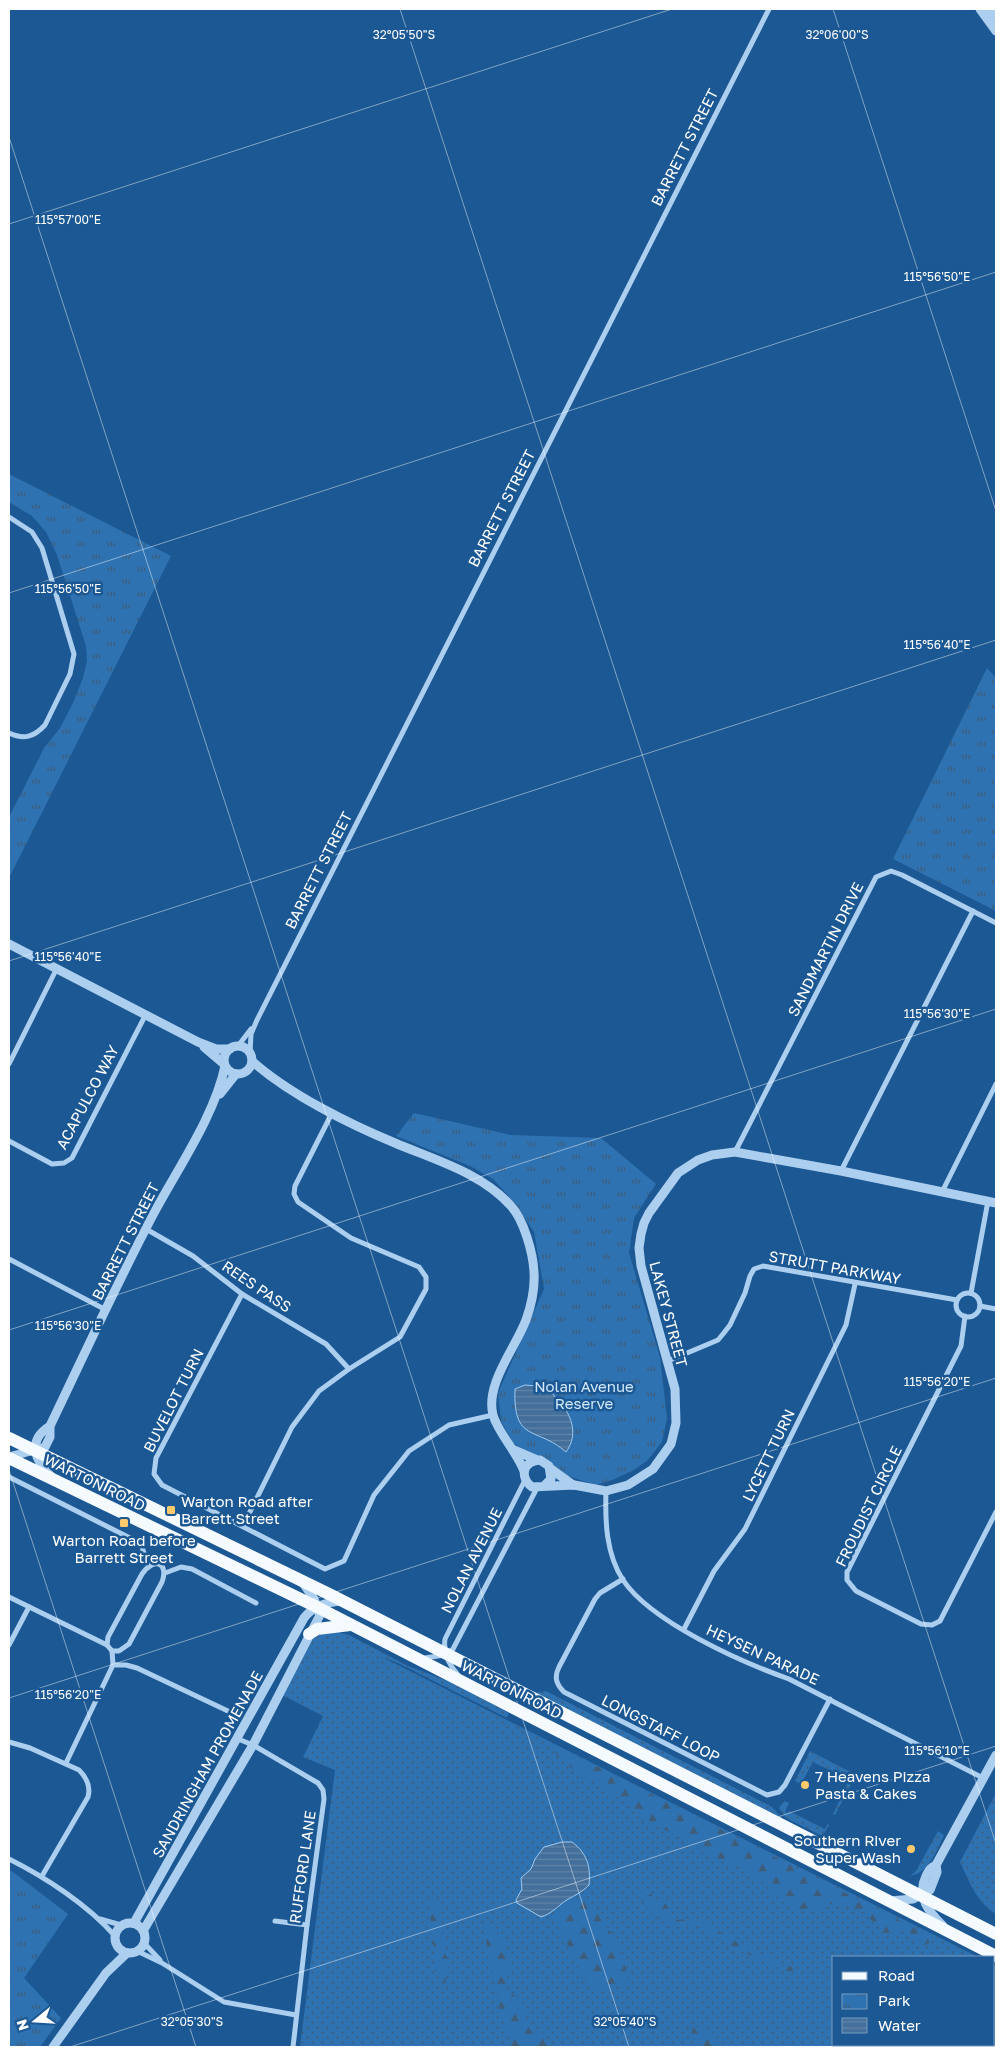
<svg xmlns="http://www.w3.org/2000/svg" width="1005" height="2056" font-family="'Golos Text',sans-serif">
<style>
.grass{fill:url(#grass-dots)}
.forest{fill:url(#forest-firs)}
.park{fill:url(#park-tufts)}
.water{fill:url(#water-rules);stroke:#a0cbf1}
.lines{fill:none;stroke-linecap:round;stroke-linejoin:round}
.minor{stroke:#adcfef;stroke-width:5}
.tertiary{stroke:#adcfef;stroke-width:9}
.primary{stroke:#f5faff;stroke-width:12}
.ticks{fill:none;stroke:#fff;stroke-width:1;stroke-opacity:0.45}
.poi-dot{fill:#ffca6b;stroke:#1b5894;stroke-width:2}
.labels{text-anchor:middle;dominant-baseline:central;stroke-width:5;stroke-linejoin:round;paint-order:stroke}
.street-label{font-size:15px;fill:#fff;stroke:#1b5894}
.park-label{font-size:15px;fill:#d3e8fb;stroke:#1b5894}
.poi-label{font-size:15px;fill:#fff;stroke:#1b5894;text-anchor:start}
.ticks-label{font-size:12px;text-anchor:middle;fill:#fff;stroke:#1b5894;stroke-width:5;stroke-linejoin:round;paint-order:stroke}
</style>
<defs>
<pattern id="grass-dots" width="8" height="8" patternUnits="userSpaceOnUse" patternTransform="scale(1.25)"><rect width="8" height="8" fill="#2e72b2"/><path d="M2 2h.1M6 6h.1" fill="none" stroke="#3e5d7a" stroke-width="1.8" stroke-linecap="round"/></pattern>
<pattern id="forest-firs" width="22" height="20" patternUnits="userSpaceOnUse" patternTransform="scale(1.25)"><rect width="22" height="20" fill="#2e72b2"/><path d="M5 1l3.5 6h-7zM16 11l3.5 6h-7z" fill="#3e5d7a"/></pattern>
<pattern id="park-tufts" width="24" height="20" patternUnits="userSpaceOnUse" patternTransform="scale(1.25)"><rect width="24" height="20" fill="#2e72b2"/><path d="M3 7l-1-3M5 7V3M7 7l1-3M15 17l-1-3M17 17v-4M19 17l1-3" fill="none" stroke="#3e5d7a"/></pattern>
<pattern id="water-rules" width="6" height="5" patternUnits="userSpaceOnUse" patternTransform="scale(1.25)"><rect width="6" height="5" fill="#446f9a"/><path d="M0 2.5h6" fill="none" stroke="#6085a9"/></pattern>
</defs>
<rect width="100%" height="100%" fill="#1b5894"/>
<g class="grass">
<path d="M334 1631 349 1635 408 1666 448 1681 509 1713 507 1718 398 1663 382 1657 978 1957H834V2045H994V1966L996 1967V2047H300L335 1770 303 1757 323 1716 282 1695 313 1638 317 1634Z"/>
<path d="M546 1691 772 1807 784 1820 535 1693Z"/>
<path d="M810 1751 856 1775 835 1815 833 1814 849 1780 813 1762 801 1784 795 1781Z"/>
<path d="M996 1793V1914C977 1903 969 1881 960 1862Z"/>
<path d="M784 1801 789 1803 785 1812 788 1813 789 1811 825 1829 828 1823 829 1826 822 1836 786 1818 779 1808Z"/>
<path d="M938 1831 944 1835C937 1850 928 1874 910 1876L916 1871Z"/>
</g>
<g class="forest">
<path d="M549 1742 936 1939 925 1945 914 1942 904 1932 885 1933 863 1912 839 1902 828 1905 817 1913 790 1907 772 1893 761 1880 736 1864 709 1857 682 1837 658 1827 597 1782 580 1776 550 1748Z"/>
<path d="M644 1890 667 1905 669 1916 675 1920 696 1918 738 1943 794 1968 791 1972 785 1971 734 1948 698 1925 683 1924 670 1926 649 1910 639 1895Z"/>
<path d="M585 1897C606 1923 623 1946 628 1980 586 2010 577 1962 563 1934 561 1929 557 1925 554 1921 560 1906 571 1902 585 1897Z"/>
<path d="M439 1899 448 1973 444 1985 436 1973 429 1905 431 1900Z"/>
<path d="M489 1924C504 1934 511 1956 508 1973 507 1982 505 1984 508 1992L522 2000 525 2010 523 2019 531 2031 543 2033 552 2047H511L500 2010 483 1926Z"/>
<path d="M693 2027 710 2030 725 2047H696L691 2037Z"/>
</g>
<g class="park">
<path d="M9 474 171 556 9 878V817L44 748 60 728 73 703 83 678 87 661 86 646 57 555 46 532 32 516 9 502Z"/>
<path d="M987 668 996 678V911L893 859Z"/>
<path d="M414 1113 511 1135 601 1138 656 1184 634 1218 629 1253 660 1357 667 1418 662 1442 647 1461 632 1471 610 1481 595 1485 562 1474 513 1443 501 1421 498 1393 544 1289 534 1232 514 1202 493 1179 470 1166 396 1136Z"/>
<path d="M9 1869 68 1914 24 1978 61 2018 40 2047H9Z"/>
</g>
<g class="water">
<path d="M525 1385 548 1387 557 1400 555 1405 558 1409 566 1410C574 1424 576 1438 566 1452 536 1426 513 1443 515 1389Z"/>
<path d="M562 1842H572C587 1853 591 1867 589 1885 581 1893 575 1895 565 1901 557 1907 551 1914 541 1917L517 1903 516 1900 522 1889 521 1878 531 1869 535 1859 544 1847Z"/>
</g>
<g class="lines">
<g class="minor">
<path d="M9 517 32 532 42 548 74 654 70 674 45 725C34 737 24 740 9 733"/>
<path d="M238 1046 251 1029"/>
<path d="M250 1054 251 1034 257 1020 769 9"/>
<path d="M9 1064 57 968"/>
<path d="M9 1141 52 1164 64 1163 72 1158 146 1014"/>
<path d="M735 1152 876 877 891 871 902 875 996 923"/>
<path d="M841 1171 973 911"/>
<path d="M942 1192 996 1084"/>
<path d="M146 1229 193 1256 242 1294 326 1344 349 1369"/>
<path d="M9 1259 106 1310"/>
<path d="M971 1293 988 1201"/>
<circle cx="968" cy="1305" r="12"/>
<path d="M242 1294 156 1458 154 1474 162 1485 325 1569 344 1561 374 1495 409 1451 449 1425 493 1415"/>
<path d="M980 1306 996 1309"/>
<path d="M965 1316 961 1346 847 1572V1580L856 1591 921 1624 932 1625 940 1621 996 1512"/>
<path d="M668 1361 718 1340 723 1334 730 1325 745 1293 750 1276 754 1269 763 1266 957 1300"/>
<path d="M9 1477 136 1541 142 1547 148 1565"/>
<path d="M606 1491C605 1521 606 1554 623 1580 651 1622 741 1662 789 1679L983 1778"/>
<path d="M243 1526 292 1427 319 1391 349 1369 400 1337 426 1289V1277L419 1267 351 1238 298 1202 294 1194 295 1186 332 1113"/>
<path d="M165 1573 181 1567 192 1569 256 1603"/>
<path d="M623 1579 600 1593 595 1599 559 1667C554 1677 556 1684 564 1692L767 1795 779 1792 785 1785 830 1699"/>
<path d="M9 1597 107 1645 112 1651 113 1665 66 1763"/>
<path d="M684 1629 714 1571 745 1529 846 1325 855 1284"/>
<path d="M9 1645 29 1607"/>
<path d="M107 1645 108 1637 142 1574C154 1557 169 1562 162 1582L129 1644 119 1651H112"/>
<path d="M425 1658 444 1655 453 1649 537 1488"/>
<path d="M113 1665H126L137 1668 230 1712"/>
<path d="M458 1675C449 1665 443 1653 445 1639L525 1480"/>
<path d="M238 1739 253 1745 318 1783 323 1790 324 1799 307 1925 293 2047"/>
<path d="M9 1742 30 1748 79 1770C87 1778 91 1786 88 1797L42 1876"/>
<path d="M9 1859C45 1877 88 1905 115 1936"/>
<path d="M100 1919 121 1925"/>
<path d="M275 1921 307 1925"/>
<path d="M144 1943 160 1960"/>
<path d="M137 1951 162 1963 224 2002 296 2015"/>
</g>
<g class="tertiary">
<path d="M980 9 996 31"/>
<path d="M990 9 996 17"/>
<path d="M9 944 198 1042 216 1049H230"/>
<circle cx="238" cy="1060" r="14"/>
<path d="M204 1047 224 1064"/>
<path d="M252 1061C289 1094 349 1124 395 1143 435 1160 482 1173 511 1206 524 1220 533 1253 534 1272 535 1288 531 1306 526 1320 515 1349 485 1384 493 1415 498 1433 517 1452 524 1471"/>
<path d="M220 1094 236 1074"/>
<path d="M50 1426C27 1440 34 1461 52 1477"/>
<path d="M514 1450 537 1460"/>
<path d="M9 1457 45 1447 50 1437V1426C84 1355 117 1283 154 1213 178 1168 215 1115 225 1066"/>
<path d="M551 1469 573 1485"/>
<path d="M544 1486 551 1479 549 1466 540 1460C523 1461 519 1477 532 1487L574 1485 606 1491 628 1485 653 1469 671 1444 676 1423 675 1389 641 1266 639 1248 641 1234 644 1223 649 1213 678 1173 698 1160 712 1155 735 1152 841 1171 996 1203"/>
<path d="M936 1865C930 1868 929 1870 926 1876 916 1897 929 1912 943 1926"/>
<path d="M890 1901 913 1899 930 1890 937 1872 936 1865 996 1755"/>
<circle cx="130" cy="1938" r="15"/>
<path d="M134 1923 304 1618C313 1606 327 1602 342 1601"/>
<path d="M143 1931 253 1745 320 1615 314 1599 303 1583"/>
<path d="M53 2047 106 1973 127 1953"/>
</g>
<g class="primary">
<path d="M9 1438 331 1595 996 1934"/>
<path d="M9 1458 317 1607 996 1956"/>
<path d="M309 1634 317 1629 350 1625"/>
</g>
</g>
<path class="ticks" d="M400 9 996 1844M833 9 996 511M9 137 629 2047M9 224 672 9M9 593 996 272M9 961 996 640M9 1330 996 1009M9 1470 196 2047M9 1698 996 1378M70 2047 996 1746"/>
<g class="poi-dot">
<rect x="166" y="1505" width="10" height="10" rx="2.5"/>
<rect x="119" y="1518" width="10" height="10" rx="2.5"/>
<circle cx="805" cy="1785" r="5"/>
<circle cx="911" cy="1849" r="5"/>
</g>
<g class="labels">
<g class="street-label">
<text transform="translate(684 147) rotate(-63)">BARRETT STREET</text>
<text transform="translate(501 508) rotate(-63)">BARRETT STREET</text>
<text transform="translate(318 870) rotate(-63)">BARRETT STREET</text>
<text transform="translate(825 949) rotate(-63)">SANDMARTIN DRIVE</text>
<text transform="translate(87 1097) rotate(-62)">ACAPULCO WAY</text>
<text transform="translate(125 1241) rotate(-63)">BARRETT STREET</text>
<text transform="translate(835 1267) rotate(10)">STRUTT PARKWAY</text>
<text transform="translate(257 1286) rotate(34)">REES PASS</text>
<text transform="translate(669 1314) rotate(75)">LAKEY STREET</text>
<text transform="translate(173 1400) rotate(-63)">BUVELOT TURN</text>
<text transform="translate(768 1455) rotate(-64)">LYCETT TURN</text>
<text transform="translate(95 1482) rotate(26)">WARTON ROAD</text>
<text transform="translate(868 1506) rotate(-64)">FROUDIST CIRCLE</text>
<text transform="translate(471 1560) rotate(-63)">NOLAN AVENUE</text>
<text transform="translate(763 1654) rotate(25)">HEYSEN PARADE</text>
<text transform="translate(512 1689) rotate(27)">WARTON ROAD</text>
<text transform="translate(661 1728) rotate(27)">LONGSTAFF LOOP</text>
<text transform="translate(207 1764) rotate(-61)">SANDRINGHAM PROMENADE</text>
<text transform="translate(302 1867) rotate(-82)">RUFFORD LANE</text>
</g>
<g class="park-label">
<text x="584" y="1386">Nolan Avenue<tspan x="584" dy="17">Reserve</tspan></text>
</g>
<g class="poi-label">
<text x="181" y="1501">Warton Road after<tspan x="181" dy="17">Barrett Street</tspan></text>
<text x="124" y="1540" text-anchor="middle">Warton Road before<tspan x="124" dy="17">Barrett Street</tspan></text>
<text x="815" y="1776">7 Heavens Pizza<tspan x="815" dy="17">Pasta &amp; Cakes</tspan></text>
<text x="901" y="1840" text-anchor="end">Southern River<tspan x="901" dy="17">Super Wash</tspan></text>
</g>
</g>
<g class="ticks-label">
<text x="404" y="39">32°05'50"S</text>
<text x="837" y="39">32°06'00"S</text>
<text x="68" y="224">115°57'00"E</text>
<text x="937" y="281">115°56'50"E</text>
<text x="68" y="593">115°56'50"E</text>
<text x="937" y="649">115°56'40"E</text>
<text x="68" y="961">115°56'40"E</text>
<text x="937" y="1018">115°56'30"E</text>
<text x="68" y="1330">115°56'30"E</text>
<text x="937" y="1386">115°56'20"E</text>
<text x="68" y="1699">115°56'20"E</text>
<text x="937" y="1755">115°56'10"E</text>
<text x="192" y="2026">32°05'30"S</text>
<text x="625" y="2026">32°05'40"S</text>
</g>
<rect width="1005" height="2056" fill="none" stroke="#ffffff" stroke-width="20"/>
<rect x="832" y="1956" width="162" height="90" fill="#1b5894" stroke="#769bbf"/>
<rect x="842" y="1972" width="25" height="8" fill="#f5faff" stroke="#769bbf"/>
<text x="878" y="1981" font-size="15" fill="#ffffff">Road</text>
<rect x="842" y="1994" width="25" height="15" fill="url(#park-tufts)" stroke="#769bbf"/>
<text x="878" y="2006" font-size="15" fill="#ffffff">Park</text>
<rect x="842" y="2018" width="25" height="15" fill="url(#water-rules)" stroke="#769bbf"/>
<text x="878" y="2031" font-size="15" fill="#ffffff">Water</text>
<g transform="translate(35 2021) rotate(252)" stroke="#1b5894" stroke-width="4" paint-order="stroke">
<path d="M0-4L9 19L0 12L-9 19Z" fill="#ffffff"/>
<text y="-8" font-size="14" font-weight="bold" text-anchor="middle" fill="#ffffff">N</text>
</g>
</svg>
